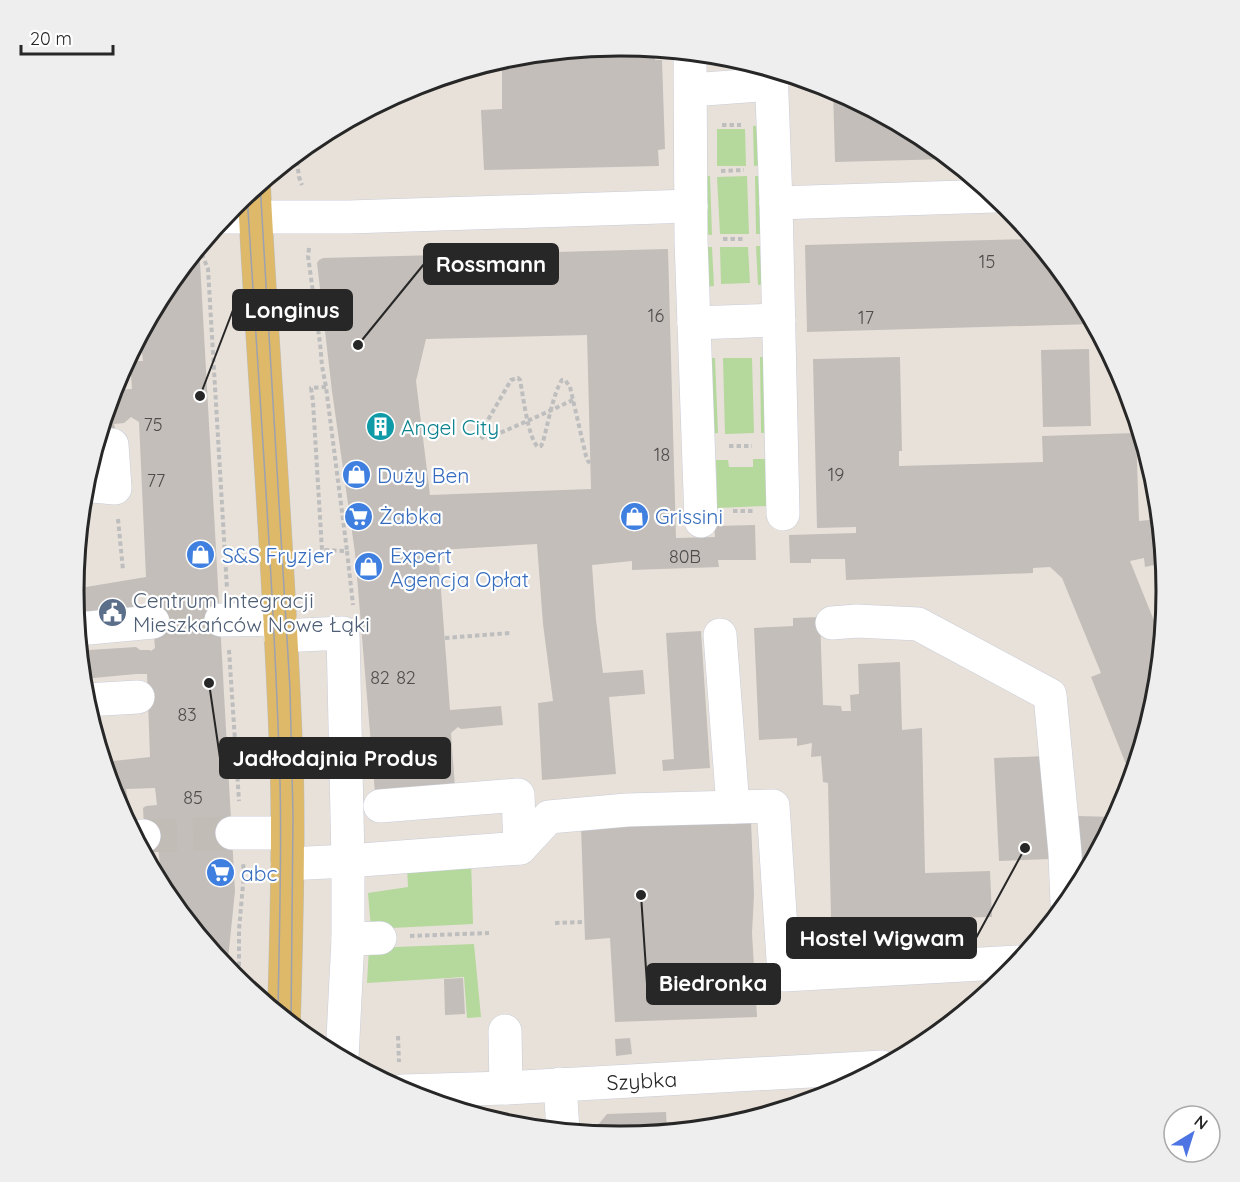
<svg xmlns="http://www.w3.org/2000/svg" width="1240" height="1182" font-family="Quicksand,sans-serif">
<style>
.green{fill:#b5d89c}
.building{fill:#c3beb9;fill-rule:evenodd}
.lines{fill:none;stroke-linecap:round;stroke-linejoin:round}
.minor-tunnel{stroke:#c1bcb6;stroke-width:33;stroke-dasharray:33 16;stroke-linecap:butt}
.minor-casing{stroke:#c8ccd7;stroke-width:34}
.major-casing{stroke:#bebebe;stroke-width:34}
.path{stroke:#bebebe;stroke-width:4;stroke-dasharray:4.5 3;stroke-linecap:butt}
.minor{stroke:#fff;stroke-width:33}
.major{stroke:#ddb969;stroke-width:33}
.tram{stroke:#9ea1af;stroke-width:1.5}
.labels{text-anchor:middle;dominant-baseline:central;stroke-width:4.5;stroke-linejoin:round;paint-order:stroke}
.number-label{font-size:18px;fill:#4e4d4c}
.culture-label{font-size:21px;fill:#0d838f;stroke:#fff;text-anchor:start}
.shop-label{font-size:21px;fill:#366cbe;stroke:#fff;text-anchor:start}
.service-label{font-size:21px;fill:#4e5e75;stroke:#fff;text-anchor:start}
.street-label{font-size:21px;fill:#272727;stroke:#fff}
.rim{fill:none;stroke:#272727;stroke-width:3}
.leader{fill:none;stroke:#272727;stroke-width:2}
.callout-dot{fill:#272727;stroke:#fff;stroke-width:2}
.callout{fill:#272727;stroke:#272727;stroke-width:2}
.callout-label{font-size:22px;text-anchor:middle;font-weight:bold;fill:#fff}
</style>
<rect width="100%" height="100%" fill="#e8e1da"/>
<g class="green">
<path d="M764 125 765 165 754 166 753 126Z"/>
<path d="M717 129H745L746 166H717Z"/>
<path d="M710 176 712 235 703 234 701 177Z"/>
<path d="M747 176 749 234H720L717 177Z"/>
<path d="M755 176H764L766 234H756Z"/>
<path d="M756 246H766L767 284 758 285Z"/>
<path d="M703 247H712L714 286 704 287Z"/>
<path d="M720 247H748L750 283 721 284Z"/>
<path d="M760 357H769L770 433H761Z"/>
<path d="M705 358H715L718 433 708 434Z"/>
<path d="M723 358H752L754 433 725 434Z"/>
<path d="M753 459H766L767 506 717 508 716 460H728L729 467H753Z"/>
<path d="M471 860 473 924 371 929 368 893 408 887 407 866Z"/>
<path d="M474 944 481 1017 467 1018 464 977 367 983 369 948Z"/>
</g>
<g class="building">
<path d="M619 46 655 48V60H662L665 149 658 150 659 166 484 170 481 110 502 109V59L514 55 602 47V51L620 50Z"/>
<path d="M833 88 924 137 950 159 835 162Z"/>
<path d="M1031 239H1034L1074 288 1094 324 807 332 805 245Z"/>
<path d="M668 249 676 538 715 537 714 526 755 525 756 560H718L719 567 632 570V561L592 565 596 620 603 673 643 670 645 694 609 697 616 774 542 780 538 703 553 701 543 624 537 544 438 550 450 710 501 706 503 725 461 729 458 727 451 733 455 787 375 793 355 553 332 391 317 263 319 260 323 258ZM587 335 591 489 430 495 416 381 426 339Z"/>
<path d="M192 256 200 262 235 891 227 969 166 894 151 866H160L158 847H145L143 808 146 806 157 805 155 788 126 789 129 805 119 806 115 800 104 762 150 757 147 674H136L83 679 79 647 88 646 89 650 136 647 140 650H150L151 651 155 648 151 598 148 594 147 595 137 596V605L135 608 76 615 74 589 146 577 139 422 131 417 124 423 114 424 115 428 113 430 101 431 113 390 132 389 130 361H143L140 336 166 287Z"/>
<path d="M1089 349 1091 426 1043 427 1041 350Z"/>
<path d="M900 357 902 451H899V466L1043 462 1042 436 1136 433 1139 521 1159 519 1163 563 1145 567 1144 558 1130 561 1161 638 1155 698 1133 772 1130 774 1091 677 1101 673 1062 578 1050 567 1033 568V573L846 580 845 559H811V563H790L789 535 856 533V527L817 528 813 359Z"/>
<path d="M820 617 823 705 841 706 842 711H851L850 695 859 694 858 664 900 662 902 730 922 728 925 873 990 871 992 917 833 921 834 930 803 932V920L831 918 828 783 823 782 821 756 811 757 812 743 797 746V738L759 740 754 628 793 626V618Z"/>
<path d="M701 631 710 768 663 771 662 760 674 759 666 633Z"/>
<path d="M1047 756 1051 859 999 861 994 758Z"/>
<path d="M1078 816 1115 817 1079 884Z"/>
<path d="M751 821 754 895 752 933 757 1017 615 1022 610 938 585 940 581 827Z"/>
<path d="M463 978 465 1014 445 1015 444 979Z"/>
<path d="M630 1038 632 1054 616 1056 615 1039Z"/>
<path d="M666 1112 667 1132 620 1137 597 1135V1126L607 1114Z"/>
<path d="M518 1118 519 1124 529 1123V1128L513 1126 490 1119Z"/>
</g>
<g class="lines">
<g class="minor-tunnel">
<path d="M153 622 221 620"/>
<path d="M144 836 232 833"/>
</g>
<defs>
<g id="minor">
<path d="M690 52 691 240 701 521"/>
<path d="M771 69 776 203 783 514"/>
<path d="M691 90 772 84"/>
<path d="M776 203 995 196"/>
<path d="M224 217H349L691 206"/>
<path d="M694 323 779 320"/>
<path d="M84 487 93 486 115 488 112 445H96"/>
<path d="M221 620 280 619"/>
<path d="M832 623 857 621 918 624 1050 695 1065 853 1067 903"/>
<path d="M78 629 153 622"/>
<path d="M720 635 733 807"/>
<path d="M280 636 343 633 348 861V939L342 1058"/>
<path d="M85 700 138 697"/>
<path d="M380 806 518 795 520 848"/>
<path d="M232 833H287"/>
<path d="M135 837 144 836"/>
<path d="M287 864 348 861 520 848 549 817 627 810 773 806 784 975 1018 962"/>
<path d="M348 939 380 938"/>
<path d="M505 1031 506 1088"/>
<path d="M560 1084 563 1131"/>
<path id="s1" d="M402 1091 506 1088 882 1067"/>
</g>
<path id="major" d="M254 188C264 385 281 581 287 778 289 858 286 938 284 1018"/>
</defs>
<use href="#minor" class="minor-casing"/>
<use href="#major" class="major-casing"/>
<g class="path">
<path d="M722 125H741"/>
<path d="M296 154 299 177 302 185"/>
<path d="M721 171 744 170"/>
<path d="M723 239H745"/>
<path d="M199 247 208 269 227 589"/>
<path d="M309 248 308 256 320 343 322 366 326 387 347 551"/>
<path d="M326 387 311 388 313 402 322 550 347 551 353 605"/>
<path d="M573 400C545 413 517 426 488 438L484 439 481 436V432L511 380 518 378 520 380C523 394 528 439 538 447L541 446 543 442C547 427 554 391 562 380H565L570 387 586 456 588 461 590 463"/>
<path d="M729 446H752"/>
<path d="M733 511H753"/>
<path d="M118 519 123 570"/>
<path d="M445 638 510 633"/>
<path d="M229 650 239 801"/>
<path d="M555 923 585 922"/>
<path d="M410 936 489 933"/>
<path d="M239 981V930L244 873 243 863"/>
<path d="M398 1036 399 1062"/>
</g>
<use href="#minor" class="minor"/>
<use href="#major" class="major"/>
<g class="tram">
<path d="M260 183 290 689 293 815 291 1024"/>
<path d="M247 194C259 390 274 586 280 782 282 859 279 936 278 1013"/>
</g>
</g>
<defs>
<symbol id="building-disc" viewBox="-11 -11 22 22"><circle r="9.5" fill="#0f9aa8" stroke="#fff"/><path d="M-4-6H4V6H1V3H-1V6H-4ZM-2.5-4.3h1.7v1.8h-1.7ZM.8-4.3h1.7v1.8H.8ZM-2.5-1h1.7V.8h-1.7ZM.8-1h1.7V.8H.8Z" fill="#fff"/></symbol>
<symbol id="shop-disc" viewBox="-11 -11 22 22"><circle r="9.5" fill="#3f7fe0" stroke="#fff"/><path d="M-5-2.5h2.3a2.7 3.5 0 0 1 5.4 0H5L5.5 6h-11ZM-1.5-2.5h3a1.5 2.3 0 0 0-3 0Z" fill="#fff"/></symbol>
<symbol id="supermarket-disc" viewBox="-11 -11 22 22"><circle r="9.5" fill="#3f7fe0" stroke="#fff"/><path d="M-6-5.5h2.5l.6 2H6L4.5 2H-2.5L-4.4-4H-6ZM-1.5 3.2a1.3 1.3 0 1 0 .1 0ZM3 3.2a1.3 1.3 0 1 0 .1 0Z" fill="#fff"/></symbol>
<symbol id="civic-disc" viewBox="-11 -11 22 22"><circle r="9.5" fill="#5c6f8a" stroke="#fff"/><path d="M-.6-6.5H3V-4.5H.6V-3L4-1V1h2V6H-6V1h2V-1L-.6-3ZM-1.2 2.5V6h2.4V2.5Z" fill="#fff"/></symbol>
</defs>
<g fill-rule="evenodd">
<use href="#building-disc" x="364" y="410" width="33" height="33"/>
<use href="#shop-disc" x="340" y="458" width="33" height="33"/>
<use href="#supermarket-disc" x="342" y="500" width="33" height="33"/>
<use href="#shop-disc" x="618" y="500" width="33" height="33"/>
<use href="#shop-disc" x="184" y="538" width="33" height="33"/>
<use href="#shop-disc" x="352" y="550" width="33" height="33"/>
<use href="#civic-disc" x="96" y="596" width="33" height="33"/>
<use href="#supermarket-disc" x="204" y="856" width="33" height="33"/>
</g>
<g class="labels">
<g class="number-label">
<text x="987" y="261">15</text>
<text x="656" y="315">16</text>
<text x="866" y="317">17</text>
<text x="153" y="424">75</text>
<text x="662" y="454">18</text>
<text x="836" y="474">19</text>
<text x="156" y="480">77</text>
<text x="685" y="556">80B</text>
<text x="380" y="677">82</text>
<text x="406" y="677">82</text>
<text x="187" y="714">83</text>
<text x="193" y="797">85</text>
</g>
<g class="culture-label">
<text x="401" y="427">Angel City</text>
</g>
<g class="shop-label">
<text x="377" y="475">Duży Ben</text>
<text x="379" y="516">Żabka</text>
<text x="655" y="516">Grissini</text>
<text x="222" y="555">S&amp;S Fryzjer</text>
<text x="390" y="555">Expert<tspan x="390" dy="24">Agencja Opłat</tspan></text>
<text x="241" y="873">abc</text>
</g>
<g class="service-label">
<text x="133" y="600">Centrum Integracji<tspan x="133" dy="24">Mieszkańców Nowe Łąki</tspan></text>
</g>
<g class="street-label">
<text stroke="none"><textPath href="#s1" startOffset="240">Szybka</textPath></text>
</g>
</g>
<path d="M0 0H1240V1182H0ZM619 56H621A535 535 0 0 1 1156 591V591A535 535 0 0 1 621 1126H619A535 535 0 0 1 84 591V591A535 535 0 0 1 619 56Z" fill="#eee" fill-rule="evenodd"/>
<path class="rim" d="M619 56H621A535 535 0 0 1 1156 591V591A535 535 0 0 1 621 1126H619A535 535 0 0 1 84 591V591A535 535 0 0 1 619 56Z"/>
<path class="leader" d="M358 345L424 264M200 396L233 310M209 683L220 758M1025 848L976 938M641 895L647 984"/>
<g class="callout-dot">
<circle cx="358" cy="345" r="6"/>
<circle cx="200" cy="396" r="6"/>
<circle cx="209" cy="683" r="6"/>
<circle cx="1025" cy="848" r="6"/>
<circle cx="641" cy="895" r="6"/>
</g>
<g class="callout">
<rect x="424" y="244" width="134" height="40" rx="6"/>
<rect x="233" y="290" width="119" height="40" rx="6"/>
<rect x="220" y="738" width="230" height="40" rx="6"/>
<rect x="787" y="918" width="189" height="40" rx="6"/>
<rect x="647" y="964" width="133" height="40" rx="6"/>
</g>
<g class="callout-label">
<text x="491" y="272">Rossmann</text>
<text x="292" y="318">Longinus</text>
<text x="335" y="766">Jadłodajnia Produs</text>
<text x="882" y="946">Hostel Wigwam</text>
<text x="713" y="991">Biedronka</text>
</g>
<g transform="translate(1192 1134) rotate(38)"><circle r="28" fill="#ffffff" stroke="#a9a9a9" stroke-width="1.5"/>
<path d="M0-4.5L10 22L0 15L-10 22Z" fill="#4c74e2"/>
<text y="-9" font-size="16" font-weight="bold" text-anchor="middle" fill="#272727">N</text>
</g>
<path d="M21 45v9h92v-9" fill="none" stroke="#272727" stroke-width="3"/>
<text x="30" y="45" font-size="18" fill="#272727" stroke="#ffffff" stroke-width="4.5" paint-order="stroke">20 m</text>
</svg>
